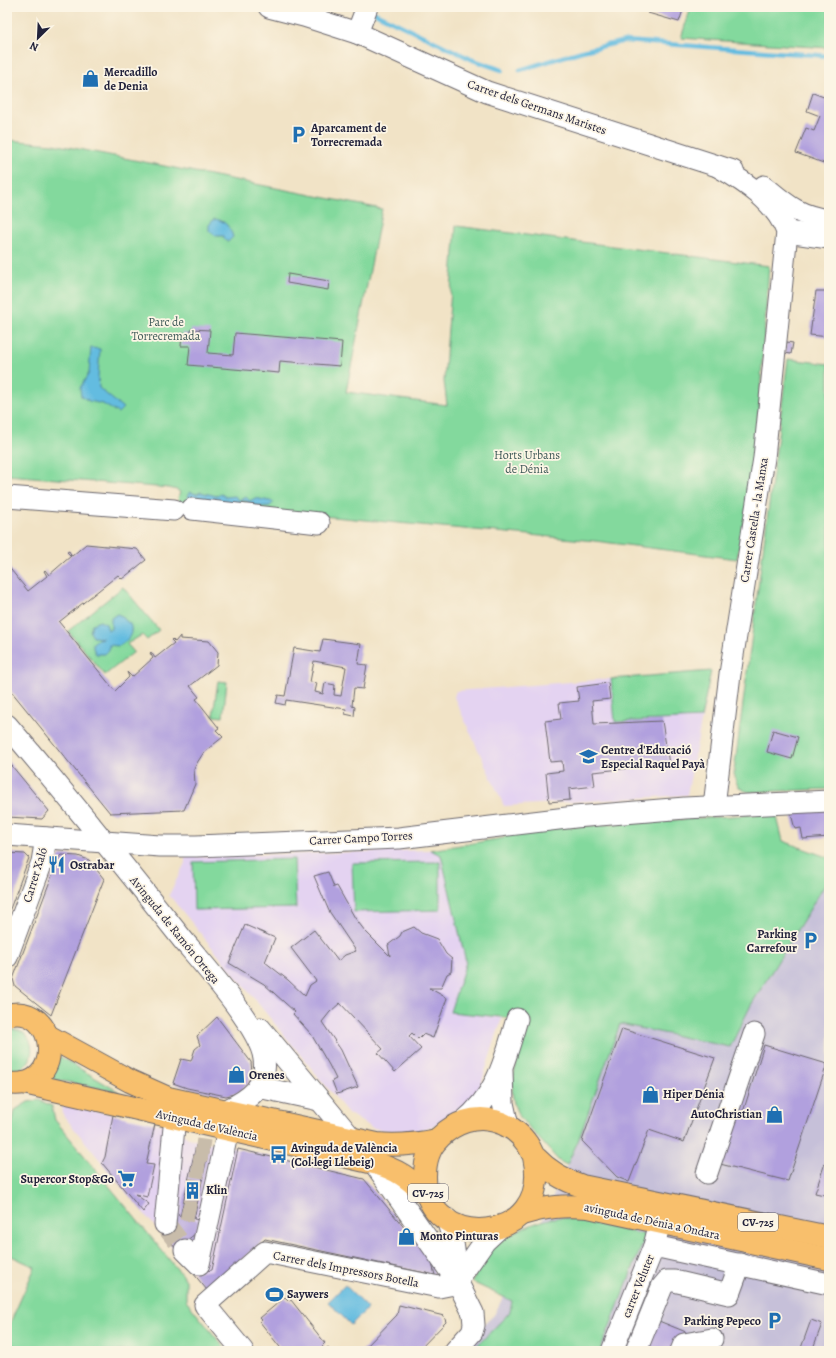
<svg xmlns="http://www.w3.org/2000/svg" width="836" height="1358" font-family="Alegreya,serif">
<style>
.built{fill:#e4d3f1}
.industrial{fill:#c6c0d9}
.green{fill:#83d99d;stroke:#527e6c}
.water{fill:#63bce0;stroke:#426f8e}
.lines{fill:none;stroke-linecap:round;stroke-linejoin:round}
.stream{stroke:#63bce0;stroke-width:4.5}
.building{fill:#b1a0de;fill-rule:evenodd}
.minor-tunnel{stroke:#c8bcaa;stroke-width:21;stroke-dasharray:21 10;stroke-linecap:butt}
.minor-casing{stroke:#6a666c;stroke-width:23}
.major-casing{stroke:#6a666c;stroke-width:24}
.minor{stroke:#fff;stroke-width:21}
.major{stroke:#f8bf6c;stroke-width:22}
.labels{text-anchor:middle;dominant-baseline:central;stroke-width:3.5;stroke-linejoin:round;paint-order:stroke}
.shield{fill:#fcf5e5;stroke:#63616e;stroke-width:1}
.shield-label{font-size:11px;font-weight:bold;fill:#22223b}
.poi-label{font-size:12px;font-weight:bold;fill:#22223b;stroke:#fcf5e5;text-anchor:start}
.street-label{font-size:12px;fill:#22223b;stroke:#fcf5e5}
.park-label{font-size:12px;fill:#3f5958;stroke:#fcf5e5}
</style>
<rect width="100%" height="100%" fill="#fcf5e5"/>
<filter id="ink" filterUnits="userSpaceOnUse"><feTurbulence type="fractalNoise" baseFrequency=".025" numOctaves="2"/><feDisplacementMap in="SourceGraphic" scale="8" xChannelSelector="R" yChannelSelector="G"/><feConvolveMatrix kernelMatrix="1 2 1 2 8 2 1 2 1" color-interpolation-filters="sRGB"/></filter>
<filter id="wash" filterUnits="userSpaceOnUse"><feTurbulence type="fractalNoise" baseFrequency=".012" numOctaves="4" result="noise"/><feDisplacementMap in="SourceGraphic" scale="16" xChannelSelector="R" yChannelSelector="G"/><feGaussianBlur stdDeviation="0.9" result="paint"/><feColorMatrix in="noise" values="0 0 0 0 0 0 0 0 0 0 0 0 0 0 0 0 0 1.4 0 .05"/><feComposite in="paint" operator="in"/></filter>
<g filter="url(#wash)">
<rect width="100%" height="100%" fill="#f1e3c6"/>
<g class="built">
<path d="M711 671 687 795 504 806 454 697 456 691Z"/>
<path d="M430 850 441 855 466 962 450 1012 502 1018 477 1097 470 1107 432 1126 417 1131H388L370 1127 348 1113 169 895 185 863V857Z"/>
<path d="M62 1104 174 1127 188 1138 238 1149 212 1270 193 1273 63 1115Z"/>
</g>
<path class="industrial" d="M829 878V1351H456L494 1315 541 1223 578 1141 620 1024 730 1047 751 1005Z"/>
<g class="green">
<path d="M691 7H829V48L681 38Z"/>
<path d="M7 140 53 144 382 209 346 392 447 405 444 381 456 226 769 266 759 407 749 494 737 559 595 541 180 503 178 498 180 492 177 490 169 488 7 475Z"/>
<path d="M788 359 829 364V789L750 792C738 790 735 783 734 772Z"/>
<path d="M123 587 159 630 147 640 142 635 127 644 134 652 105 675 68 631Z"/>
<path d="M711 671 701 718 615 722 611 679Z"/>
<path d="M218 681 227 682 223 717 213 716Z"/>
<path d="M776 813 783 841 829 858V878L751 1005 730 1047 620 1024 578 1141 567 1165 559 1161 520 1117C501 1088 522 1049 532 1020L450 1012 466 962 441 855 430 850 504 838 510 831Z"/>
<path d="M294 859 296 908 194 910 193 862Z"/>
<path d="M440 862V910L354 912 352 863Z"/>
<path d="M7 1030C40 1024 40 1076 7 1070Z"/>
<path d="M57 1055 119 1092 47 1078Z"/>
<path d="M39 1100 52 1106 55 1120 186 1280V1301L227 1351H26L7 1343V1330L35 1267 7 1254V1150L15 1110 28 1102Z"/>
<path d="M562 1217 646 1235 600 1351H472L510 1312 512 1301 472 1282C476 1274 480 1264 484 1257 499 1236 538 1219 562 1217Z"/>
</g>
<g class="water">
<path d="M214 219C225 220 230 227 233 237L228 242 224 239V236H216L209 231V225Z"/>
<path d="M91 348 100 349 98 377 99 388 123 408 118 413 103 404 89 401 81 396 80 388 89 373Z"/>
<path d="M190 492 196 494 201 492C206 494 211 494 216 496L221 494 226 497 235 496 239 500 246 497 250 501 255 498 274 502 270 506 258 507 254 505H251L246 501H241L237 504 209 502 204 499 202 501 189 498 188 496Z"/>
<path d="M117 614 122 616 125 620 130 624C134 633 128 641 119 646L109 645V650L105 654H96L93 648V643L98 639 103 638 93 637 90 632 92 624 100 621 106 624 108 630 111 629V618Z"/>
<path d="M345 1285 368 1308 351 1325 328 1302Z"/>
</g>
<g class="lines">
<g class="stream">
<path d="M373 12 473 60 502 70"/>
<path d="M520 70 582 51 625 41 829 56"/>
</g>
</g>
<g id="blocks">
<g class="building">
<path d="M650 7H684L679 22 648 13Z"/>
<path d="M813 93 829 99V165L796 153 806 128 814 131 820 116 807 111Z"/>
<path d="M828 273 829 337 810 335 816 291H826Z"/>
<path d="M288 274 329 281 328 290 287 283Z"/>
<path d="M191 329 210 330 208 353 233 355 235 333 342 342 340 366 280 361 279 373 188 365 190 346H181L182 333 191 334Z"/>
<path d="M787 342 793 343 791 354 785 353Z"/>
<path d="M86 544 137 549 146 560 122 579 118 575 59 622 115 691 129 677 127 672 132 677 153 658 150 653 151 652 155 658 174 643 171 640 172 639 175 642 180 636V639L209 641 218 652 217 665 190 686 199 697 196 699 219 728 216 730 223 737 204 752 197 763 194 769 195 784 184 810 110 813 7 686V565L28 591 47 576 44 571 45 570 49 575 71 556 67 552 69 551 72 556Z"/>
<path d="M323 639 361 644 358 664 367 665 363 689 354 688 352 706 355 707 354 716 345 714 346 709 286 700 285 705 276 703 278 695 285 696 294 648 320 652ZM314 661 346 667 341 696 334 695 335 685 325 683 323 694 315 692 317 683 310 682Z"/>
<path d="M608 683 610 699 592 701 594 724 662 721 669 764 593 772 595 786 569 789 570 800 549 802 546 773 563 771 562 761 550 762 545 721 561 719 559 703 579 701 577 687Z"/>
<path d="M773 730 798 737 792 759 767 752Z"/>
<path d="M7 760 49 811 42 819 7 817Z"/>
<path d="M829 807V837L803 839 801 828 795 829 790 810Z"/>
<path d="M7 853 25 854 29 858 7 917Z"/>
<path d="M61 855 78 856 89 860 104 879 51 1015 15 986 13 979 59 857Z"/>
<path d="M328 872 334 887 337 886 355 918 365 931 390 956 388 945 400 936 402 932 414 927 421 933 437 939 446 954 452 959 451 972 447 974 441 988H429L447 998 433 1038 423 1034 418 1039 412 1033 409 1036 421 1049 395 1072 378 1053 383 1049 340 1003 330 1012 322 1022 341 1050 358 1087 337 1094 332 1081 336 1079 329 1065 311 1034 293 1014 295 1012 264 984 229 963 245 925 275 938 265 962 288 980 305 996 310 985 316 981 291 948 314 930 338 961 345 955 356 951 329 911 314 876Z"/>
<path d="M217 1017 251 1062 252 1072 248 1084 238 1093 226 1096 187 1088 173 1083 181 1059 191 1061 195 1049 200 1045 197 1036Z"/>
<path d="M622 1029 715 1058 684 1142 649 1130 629 1182 617 1177 582 1141Z"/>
<path d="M764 1045 827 1064 788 1181 720 1164 734 1118 744 1109Z"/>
<path d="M113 1115 155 1124 146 1164 154 1165 147 1197 135 1194 149 1204 143 1212 102 1163 105 1157Z"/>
<path d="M196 1145 209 1148 194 1219 199 1220 195 1234 186 1241 180 1254 160 1229 178 1213 180 1217Z"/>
<path d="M238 1149 364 1179 431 1260 435 1275 265 1239 207 1290 193 1273 212 1270Z"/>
<path d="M829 1151V1196L815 1193Z"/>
<path d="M285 1297 289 1301 291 1300 325 1343 322 1346 325 1350 328 1347 331 1351H283L260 1322 262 1320 260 1318Z"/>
<path d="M399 1305 444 1316 446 1322 418 1351H362L397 1315Z"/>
<path d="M654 1319 686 1332 678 1351H641Z"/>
<path d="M811 1320 822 1324 812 1351H809L801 1348Z"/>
</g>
</g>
</g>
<g filter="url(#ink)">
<use href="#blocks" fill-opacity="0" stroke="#6a666c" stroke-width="1"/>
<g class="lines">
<g class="minor-tunnel">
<path d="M195 1149 209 1151"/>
<path d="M192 1166 205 1168"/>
<path d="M187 1188 200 1191"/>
<path d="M182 1209 195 1212"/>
<path d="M165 1224 185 1250"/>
</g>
<defs>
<g id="minor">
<path d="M269 7 304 16 357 33 487 92 733 171"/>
<path d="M357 33 367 7"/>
<path d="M764 186C787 205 798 216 829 220"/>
<path d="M787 232 829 238"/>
<path d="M7 497 174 510"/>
<path d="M192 509 319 523"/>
<path d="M7 725C67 795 125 867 183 940 204 965 261 1029 264 1059 268 1087 249 1099 227 1110"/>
<path d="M714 806 730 674 764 458 787 232C776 202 745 182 719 167"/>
<path d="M7 835 160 846H196L399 838 575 817 685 808 829 801"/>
<path d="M7 957 42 862 46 838"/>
<path d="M260 1028 353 1140"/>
<path d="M502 1071 503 1103 508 1126"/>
<path d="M258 1087 319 1100"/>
<path d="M463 1122C498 1094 505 1059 517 1019"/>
<path d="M374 1163 457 1281 473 1313 474 1325 472 1332 455 1351"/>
<path d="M707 1173 754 1034"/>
<path d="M447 1219C454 1240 456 1259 457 1281"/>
<path d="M165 1224 174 1127 176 1118"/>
<path d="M654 1246 829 1284"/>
<path d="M185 1250 199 1264 228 1130"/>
<path d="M243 1351 205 1305 265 1252 439 1287 449 1285 457 1281 485 1241 499 1228"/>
<path d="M612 1351 654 1246 657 1234"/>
<path d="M636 1351 662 1287 667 1281H674L729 1294 740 1264"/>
<path d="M681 1351 684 1344 712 1339"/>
</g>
<g id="major">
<path d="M7 1015C59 1001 67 1093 7 1083"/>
<path d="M48 1036 130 1081 168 1098 377 1144C398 1146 417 1144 437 1140"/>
<path d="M24 1083 374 1163C400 1170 409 1179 429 1197"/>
<path d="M534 1157C554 1247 424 1254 425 1176 425 1162 429 1147 440 1137 454 1123 475 1115 495 1121 508 1124 521 1134 528 1145 531 1149 532 1155 536 1158 549 1172 564 1180 582 1186L829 1237"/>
<path d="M522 1214C546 1207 562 1205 588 1207L829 1259"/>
</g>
</defs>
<use href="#minor" class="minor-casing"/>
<use href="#major" class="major-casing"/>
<use href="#minor" class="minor"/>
<use href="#major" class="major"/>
</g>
</g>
<defs>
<symbol id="shop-bare" viewBox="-9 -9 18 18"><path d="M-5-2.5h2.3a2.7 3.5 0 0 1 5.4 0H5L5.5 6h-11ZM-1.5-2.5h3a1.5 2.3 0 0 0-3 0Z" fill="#1f6fb2" stroke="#fcf5e5" stroke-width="2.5" paint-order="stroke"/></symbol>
<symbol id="parking-bare" viewBox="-9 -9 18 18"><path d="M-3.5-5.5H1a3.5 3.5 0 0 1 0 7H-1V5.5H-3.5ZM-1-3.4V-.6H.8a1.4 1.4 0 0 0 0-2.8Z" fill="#1f6fb2" stroke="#fcf5e5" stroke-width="2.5" paint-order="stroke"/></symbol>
<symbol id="school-bare" viewBox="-9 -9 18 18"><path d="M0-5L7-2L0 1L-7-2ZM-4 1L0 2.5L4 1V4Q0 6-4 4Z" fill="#1f6fb2" stroke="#fcf5e5" stroke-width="2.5" paint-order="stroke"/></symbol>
<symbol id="restaurant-bare" viewBox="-9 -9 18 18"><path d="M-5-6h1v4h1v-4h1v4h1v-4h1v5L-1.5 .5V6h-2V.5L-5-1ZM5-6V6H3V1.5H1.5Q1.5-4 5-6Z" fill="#1f6fb2" stroke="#fcf5e5" stroke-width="2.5" paint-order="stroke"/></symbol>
<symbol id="bus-bare" viewBox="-9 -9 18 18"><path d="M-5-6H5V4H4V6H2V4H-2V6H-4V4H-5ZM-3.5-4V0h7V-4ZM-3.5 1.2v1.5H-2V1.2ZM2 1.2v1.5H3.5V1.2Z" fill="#1f6fb2" stroke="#fcf5e5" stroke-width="2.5" paint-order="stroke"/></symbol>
<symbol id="supermarket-bare" viewBox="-9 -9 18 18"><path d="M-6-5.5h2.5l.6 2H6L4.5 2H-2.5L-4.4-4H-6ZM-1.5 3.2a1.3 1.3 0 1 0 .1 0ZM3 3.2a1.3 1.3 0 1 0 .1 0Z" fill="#1f6fb2" stroke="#fcf5e5" stroke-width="2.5" paint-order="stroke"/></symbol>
<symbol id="building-bare" viewBox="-9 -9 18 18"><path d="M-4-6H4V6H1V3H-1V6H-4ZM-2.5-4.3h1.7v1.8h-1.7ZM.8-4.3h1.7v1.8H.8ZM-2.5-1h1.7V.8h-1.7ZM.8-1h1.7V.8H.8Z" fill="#1f6fb2" stroke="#fcf5e5" stroke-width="2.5" paint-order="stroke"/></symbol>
<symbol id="stadium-bare" viewBox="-9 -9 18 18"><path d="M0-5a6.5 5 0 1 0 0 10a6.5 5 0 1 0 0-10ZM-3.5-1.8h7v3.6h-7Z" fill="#1f6fb2" stroke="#fcf5e5" stroke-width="2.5" paint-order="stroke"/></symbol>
</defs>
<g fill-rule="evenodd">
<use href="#shop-bare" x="78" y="66" width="25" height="25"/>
<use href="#parking-bare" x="286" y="122" width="25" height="25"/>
<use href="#school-bare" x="576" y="744" width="25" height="25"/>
<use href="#restaurant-bare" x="44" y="852" width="25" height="25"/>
<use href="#parking-bare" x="798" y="928" width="25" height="25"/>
<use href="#shop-bare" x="224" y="1062" width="25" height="25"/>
<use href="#shop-bare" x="638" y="1082" width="25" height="25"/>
<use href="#shop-bare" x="762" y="1102" width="25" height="25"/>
<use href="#bus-bare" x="266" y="1142" width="25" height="25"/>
<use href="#supermarket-bare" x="114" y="1166" width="25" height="25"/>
<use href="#building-bare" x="180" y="1178" width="25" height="25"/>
<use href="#shop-bare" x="394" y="1224" width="25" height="25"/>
<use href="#stadium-bare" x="262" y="1282" width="25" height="25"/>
<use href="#parking-bare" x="762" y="1308" width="25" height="25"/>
</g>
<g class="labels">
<g class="shield">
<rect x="408" y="1184" width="40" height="18" rx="3"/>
<rect x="738" y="1213" width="40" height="18" rx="3"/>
</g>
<g class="shield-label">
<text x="428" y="1193">CV-725</text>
<text x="758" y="1222">CV-725</text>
</g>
<g class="poi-label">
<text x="104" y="72">Mercadillo<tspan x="104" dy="14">de Denia</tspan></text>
<text x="311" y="128">Aparcament de<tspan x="311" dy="14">Torrecremada</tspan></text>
<text x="601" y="750">Centre d'Educació<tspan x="601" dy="14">Especial Raquel Payà</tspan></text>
<text x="70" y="865">Ostrabar</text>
<text x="797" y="934" text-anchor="end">Parking<tspan x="797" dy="14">Carrefour</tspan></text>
<text x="249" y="1075">Orenes</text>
<text x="663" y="1094">Hiper Dénia</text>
<text x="762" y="1114" text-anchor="end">AutoChristian</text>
<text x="291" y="1148">Avinguda de València<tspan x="291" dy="14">(Col·legi Llebeig)</tspan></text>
<text x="114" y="1179" text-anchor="end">Supercor Stop&amp;Go</text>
<text x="206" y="1190">Klin</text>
<text x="420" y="1236">Monto Pinturas</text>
<text x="287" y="1294">Saywers</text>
<text x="761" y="1321" text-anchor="end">Parking Pepeco</text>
</g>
<g class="street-label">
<text transform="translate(537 107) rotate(19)">Carrer dels Germans Maristes</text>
<text transform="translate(754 520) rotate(-81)">Carrer Castella - la Manxa</text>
<text transform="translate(361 838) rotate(-3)">Carrer Campo Torres</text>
<text transform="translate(35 875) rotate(-73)">Carrer Xaló</text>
<text transform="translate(175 930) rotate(51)">Avinguda de Ramón Ortega</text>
<text transform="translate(207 1125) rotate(13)">Avinguda de València</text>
<text transform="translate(652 1221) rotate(12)">avinguda de Dénia a Ondara</text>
<text transform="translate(346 1269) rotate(11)">Carrer dels Impressors Botella</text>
<text transform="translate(638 1286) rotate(-68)">carrer Veluter</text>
</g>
<g class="park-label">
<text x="166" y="322">Parc de<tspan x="166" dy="14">Torrecremada</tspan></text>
<text x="527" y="455">Horts Urbans<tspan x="527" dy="14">de Dénia</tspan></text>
</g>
</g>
<rect width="836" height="1358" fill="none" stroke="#fcf5e5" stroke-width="24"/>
<g transform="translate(38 38) rotate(204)" stroke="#fcf5e5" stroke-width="3" paint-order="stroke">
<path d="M0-3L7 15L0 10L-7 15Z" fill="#22223b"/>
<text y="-6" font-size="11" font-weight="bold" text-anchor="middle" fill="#22223b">N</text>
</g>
</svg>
